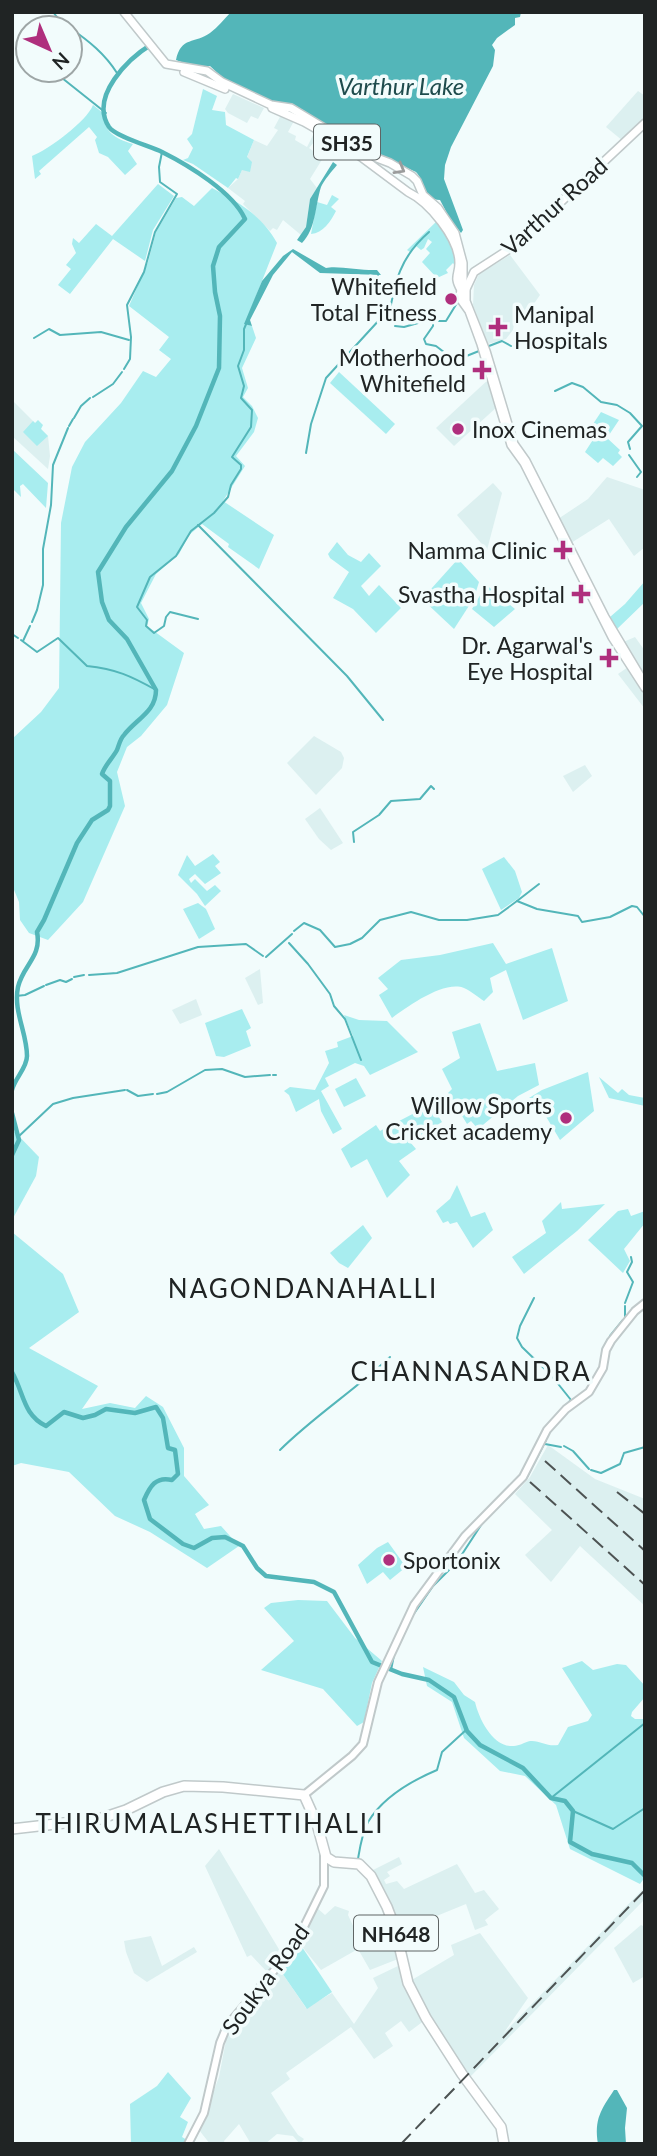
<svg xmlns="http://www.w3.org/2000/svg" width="657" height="2156" font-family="Lato,sans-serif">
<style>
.built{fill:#dcf0f0}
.green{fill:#a8edef}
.water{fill:#53b6b9}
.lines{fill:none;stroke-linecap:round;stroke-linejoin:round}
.stream{stroke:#53b6b9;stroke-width:2}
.river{stroke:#53b6b9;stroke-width:4.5}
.secondary-casing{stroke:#c0c9ca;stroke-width:10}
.primary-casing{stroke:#c0c9ca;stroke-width:10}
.highway-casing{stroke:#c0c9ca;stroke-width:12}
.secondary{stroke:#fff;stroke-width:6}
.primary{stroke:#fff;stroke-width:7}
.highway{stroke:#fff;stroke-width:9}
.rail{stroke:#4d5353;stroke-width:2;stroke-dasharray:14 7;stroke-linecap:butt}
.oneway{stroke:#9b9c9c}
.poi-dot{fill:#af2f7d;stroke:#f2fcfc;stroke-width:2.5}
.labels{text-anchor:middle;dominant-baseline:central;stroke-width:7;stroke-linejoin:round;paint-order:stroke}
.shield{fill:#f2fcfc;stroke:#5f6565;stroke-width:2}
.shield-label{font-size:21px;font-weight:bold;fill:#202424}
.street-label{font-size:23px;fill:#202424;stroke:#f2fcfc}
.poi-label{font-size:23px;fill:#202424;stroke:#f2fcfc;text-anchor:end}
.water-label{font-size:24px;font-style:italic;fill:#1f4c4d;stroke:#f2fcfc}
.quarter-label{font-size:26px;letter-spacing:2px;fill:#202424;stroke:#f2fcfc}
</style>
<rect width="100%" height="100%" fill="#f2fcfc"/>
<g class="built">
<path d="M638 91 645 96V120L623 141 606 127Z"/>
<path d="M233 94 264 108 258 119 251 116 247 123 228 113 225 109Z"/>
<path d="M281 115 294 121 288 132 296 136 295 140 307 147 314 133 319 136 309 148 323 158 310 179 317 188 310 199 306 227 301 235 283 220 277 230 273 228 270 231 243 204 245 201 228 188 238 179 242 170 254 140 267 146 278 130 274 128Z"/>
<path d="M510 255 540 295 531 308 515 318 513 330 506 339 488 344 473 305 474 285 479 274Z"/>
<path d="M489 379 498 406 454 446 436 428Z"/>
<path d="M12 400 48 436 50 456 48 469 12 436Z"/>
<path d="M607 477 645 490V547L634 556 609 519 571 543 558 519 588 499Z"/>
<path d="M493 483 502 493 487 550 457 515Z"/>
<path d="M635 637 645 651 643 655 645 659V709L618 674 634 663 621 643Z"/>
<path d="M314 736 341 752 344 758 342 768 316 795 287 763Z"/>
<path d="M585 765 592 776 573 792 563 776Z"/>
<path d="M320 808 343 843 331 850 319 839 305 819Z"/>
<path d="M260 969 263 1003 258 1005 245 978Z"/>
<path d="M196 999 202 1015 180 1024 172 1010Z"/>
<path d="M548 1445 595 1479 645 1499V1606L580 1546 551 1582 525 1555 552 1530 515 1494 530 1477Z"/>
<path d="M219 1849 283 1956 268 1973 251 1955 247 1957 205 1866Z"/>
<path d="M399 1857 402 1864 387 1872 390 1876 384 1880 386 1884 397 1881 404 1889 457 1864 475 1893 484 1890 499 1909 485 1920 488 1925 475 1930 466 1904 400 1931 371 1871Z"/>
<path d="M645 1887V1899L469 2078 435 2026 410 1981 454 1955 451 1945 480 1933 528 1998 503 2034Z"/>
<path d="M335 1906 349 1911 348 1915 355 1930 388 1915 398 1959 370 1970 358 1949 321 1970 300 1944 317 1908 325 1915Z"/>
<path d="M641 1925 645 1927V1976L633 1983 614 1948Z"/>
<path d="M151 1936 162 1966 194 1947 197 1952 147 1982 134 1973 126 1952 124 1941Z"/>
<path d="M400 1965 401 1975 425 2020 409 2032 401 2021 385 2033 393 2046 374 2059 351 2027 286 2073 290 2079 271 2093 289 2122 298 2135 304 2139 300 2144 293 2136 277 2134 265 2144H251L239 2124 224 2141 225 2144H210L199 2130 219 2077 227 2035 280 1970 306 2008 332 1993 354 2024 378 1988 373 1978Z"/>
</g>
<g class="green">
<path d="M203 89 217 96 212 110 225 112 226 125 254 140 247 157 252 162 250 172 242 170 238 179 236 178 228 188 193 164 183 160 188 158 193 148 187 139 192 134Z"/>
<path d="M93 105 103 113C105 133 114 138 133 144L128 151 137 164 125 175 108 157 99 153 95 140 97 137 89 127 39 171 41 174 35 179 32 156C48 150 87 121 93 105Z"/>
<path d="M158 184 174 196 153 230 145 261 113 239 70 294 58 285 71 269 66 265 76 253 72 244 73 238 79 243 96 224 112 236Z"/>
<path d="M212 188C239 202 262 216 277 243L245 324 252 326 256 338 242 368 248 388 243 397 252 406 258 418 254 432 236 456 245 466 223 501 274 535 259 569 228 547 229 544 202 524 189 535 179 554 156 574 141 603 149 619 147 626 184 653 167 705 141 736 127 747 117 772 125 806 83 902 48 940 29 933 20 920 19 902 12 885V739L41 712 59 688 61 523 72 467 85 442 121 403 143 371 156 377 171 359 159 350 169 337 129 306 148 262 156 232 176 198 182 197 194 206Z"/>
<path d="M332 195 339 199 331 207 336 211C331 221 323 233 311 234L317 202 327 205Z"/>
<path d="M437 221 446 231 459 265 455 266 453 263 446 270 448 273 437 278 422 262 430 253 426 249 432 242 428 239 424 248 421 250 416 246 410 252 407 250Z"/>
<path d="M339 372 395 424 386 434 330 383Z"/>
<path d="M601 412 619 420 607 438 620 450 618 453 622 457 613 466 603 458 598 463 585 452 598 432 591 427Z"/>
<path d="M38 420 43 425 41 429 48 436 37 446 23 432 33 421 35 423Z"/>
<path d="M12 449 48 483 46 508 23 484 20 486 21 497 12 488Z"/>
<path d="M337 542 348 555 361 562 369 553 381 566 361 586 369 596 379 585 401 608 376 633 353 609 333 598 349 572 330 558 328 554Z"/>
<path d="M458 559 479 582 474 598 454 629 422 599Z"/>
<path d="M645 581V602L617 629 610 617 625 604Z"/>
<path d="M484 583 515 609 494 627 472 609 482 592Z"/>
<path d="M213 854 220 862 215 866 221 873 205 884 195 874 189 879 191 883 195 879 207 891 215 885 221 891 205 906 197 894 178 875 187 855 195 866Z"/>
<path d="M504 857 515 871 522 892 519 898 501 910 482 869Z"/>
<path d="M198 903 206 909 215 929 199 939 183 909Z"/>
<path d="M493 943 506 964 552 948 568 1001 523 1020 506 970 490 978 493 992 484 1001C478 997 471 991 464 988 444 980 407 1007 392 1018L379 995 388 989 378 978 401 960 440 955Z"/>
<path d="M242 1009 251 1028 246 1031 251 1046 224 1057 216 1056 205 1023Z"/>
<path d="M344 1015 359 1020 387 1021 418 1052 370 1075 364 1066 355 1063 325 1078 329 1086 321 1091 342 1129 333 1134 321 1111 319 1099 296 1112 289 1095 284 1091 290 1087 315 1090 329 1063 325 1051 338 1047 337 1042 353 1036Z"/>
<path d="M480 1023 497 1071 535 1063 539 1085 518 1096 478 1129 471 1121 467 1124 448 1093 452 1089 442 1069 460 1058 452 1032Z"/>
<path d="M588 1072 594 1111 560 1140 535 1098H529L542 1090Z"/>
<path d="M599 1077 618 1093 622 1089 629 1095 645 1098V1106L609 1098Z"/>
<path d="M356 1078 366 1096 344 1107 335 1089Z"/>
<path d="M447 1096 451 1106 437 1114 442 1122 410 1142 416 1149 399 1161 410 1175 387 1198 367 1159 351 1168 341 1149 376 1125 380 1131Z"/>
<path d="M12 1129 39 1157 36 1176 12 1220Z"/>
<path d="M457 1185 471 1217 485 1212 493 1230 473 1248 457 1222 450 1224 448 1221 443 1223 436 1211 450 1199Z"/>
<path d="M561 1202 562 1209 605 1204 577 1231 524 1274 512 1257 546 1233 542 1221Z"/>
<path d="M628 1209 631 1216 645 1211V1223L624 1249 630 1261 623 1273 588 1240 618 1211Z"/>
<path d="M363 1225 372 1238 348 1268 339 1263 330 1253Z"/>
<path d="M12 1232 63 1274 79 1312 29 1348 98 1386 82 1409 110 1403 135 1408 146 1396 163 1407 184 1448V1476L209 1505 195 1514 204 1529 221 1526 239 1546 207 1568 150 1532 115 1516 69 1472 21 1463 12 1466Z"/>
<path d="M388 1542 406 1567 390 1580 383 1572 367 1584 358 1565 377 1548Z"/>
<path d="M298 1600 327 1601 355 1638 382 1661 372 1683 364 1722 357 1726 323 1689 261 1670 294 1641 264 1608 271 1603Z"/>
<path d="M582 1661 593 1670 617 1664 626 1665 645 1686V1697L632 1712 631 1716 635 1719H645V1877L640 1884 570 1849 556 1805 525 1776 500 1771 464 1738 452 1702 427 1686 423 1667 454 1682 464 1695 475 1702C479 1719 493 1748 514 1746 519 1746 525 1742 530 1741 540 1740 547 1747 558 1745L568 1727 588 1721 592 1715 562 1668Z"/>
<path d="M300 1944 332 1992 307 2009 280 1970Z"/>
<path d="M168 2072 191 2098 180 2117 188 2122 182 2137 187 2140 185 2144H131L130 2104 157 2086Z"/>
</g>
<g class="water">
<path d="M231 12H521L520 17 515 18V25L497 38 492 45 495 50 493 66 451 147 445 165 444 179 463 230 461 233 450 219 440 200C423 199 426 183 416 172L368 150 293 104 274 102 223 78 210 66 195 67 176 60C181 36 195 44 210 33 218 27 224 19 231 12Z"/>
<path d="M333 162 337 165C332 171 324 180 321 187 315 206 316 229 302 243L297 240 306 227 310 199Z"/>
<path d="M293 249 326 268C336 265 363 271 377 270L381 275 320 273 292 252 273 275 250 320 252 326 244 324 262 281 283 256Z"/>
<path d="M614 2090H617L627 2108 625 2128 626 2144H598C594 2119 601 2110 614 2090Z"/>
</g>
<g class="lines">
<g class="stream">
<path d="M53 12 61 22"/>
<path d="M70 28C89 41 105 54 117 73"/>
<path d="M52 70 106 113"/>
<path d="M378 274V286"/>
<path d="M388 320C395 282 399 258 429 232"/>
<path d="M433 323V326L424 339 426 344 436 346 453 359 462 358"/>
<path d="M395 326 404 327 425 321H446L457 303"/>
<path d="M34 338 49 329 60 335 101 332 129 340"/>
<path d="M489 346 502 341 511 346"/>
<path d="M464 357 479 351"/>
<path d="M124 369 130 359 131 337 127 305 144 272 155 232 177 194 160 182 159 167 162 152"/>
<path d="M555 391 572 383 583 387 601 402 617 405 630 413 642 426 628 442 630 449"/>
<path d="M93 397 113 384 122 372"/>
<path d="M74 418 81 406 90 398"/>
<path d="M69 426 73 419"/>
<path d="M306 453 311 424 326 378 381 318"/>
<path d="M629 455 641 472 637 477"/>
<path d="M198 525 347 676 383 720"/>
<path d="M198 619 170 612 166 617 164 626 154 633 146 626 147 620 137 607 150 577 176 556 191 531 214 513 228 497 231 485 241 469V465L232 457 251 427 252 410 241 398 244 386 238 366 244 350V329L247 322"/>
<path d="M32 622 37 610 43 585V549L51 505 53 465 68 428"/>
<path d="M12 634 18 638"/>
<path d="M21 640 37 652 58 638 87 666C116 669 131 676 156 690"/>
<path d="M23 641 30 626"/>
<path d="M354 842 353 832 379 815 391 801 420 799 431 786 434 789"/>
<path d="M517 901 539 884"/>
<path d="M294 931 304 923 320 930 335 947 350 944 362 938 380 920 411 912 439 920H467L498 915 517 901 537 909 578 916 582 922 610 917 632 906 637 907 645 917"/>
<path d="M289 943 308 964 330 994 334 1006 345 1019 361 1060"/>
<path d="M266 957 292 934"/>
<path d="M89 975 117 973 198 947 246 944 263 956"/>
<path d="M74 977 84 975"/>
<path d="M46 985 60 980 66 982 72 979"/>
<path d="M16 996 25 995 44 986"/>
<path d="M273 1075H276"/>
<path d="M127 1090 138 1096 153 1094"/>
<path d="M157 1094 167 1092 205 1070 222 1069 245 1077 270 1075"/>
<path d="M18 1137 53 1104 73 1098 125 1090"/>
<path d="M534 1298 520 1326 517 1338 522 1347 551 1375 571 1400 565 1406"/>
<path d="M625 1303 633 1282 627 1272 632 1262 631 1257"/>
<path d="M625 1306V1317"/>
<path d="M610 1336 623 1320"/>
<path d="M604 1347 608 1339"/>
<path d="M545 1444 561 1447"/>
<path d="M564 1446 573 1451 589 1469"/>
<path d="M280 1450C313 1417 355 1390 390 1357"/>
<path d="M591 1470 601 1473 620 1464 624 1453 645 1447"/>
<path d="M506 1499 527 1477 546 1440"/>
<path d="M413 1615 433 1586 457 1562 483 1522"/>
<path d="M391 1670 394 1655"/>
<path d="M551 1798 645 1723"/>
<path d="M573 1811 613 1829 645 1808"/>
<path d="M358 1859C360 1847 362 1833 368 1822 383 1797 411 1781 437 1770L442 1752 466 1730"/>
</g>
<g class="river">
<path d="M12 1090C15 1078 27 1068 27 1056 27 1033 13 1011 18 987 23 965 42 957 37 932L44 920 77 843 92 820 108 810 110 806V781L102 774C105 765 112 759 117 750 119 745 120 739 124 735 136 719 156 712 156 690L127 639 109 620 102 602 98 572 126 527 172 471 196 426 219 368 220 316 215 292 213 266 219 247 245 219C233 192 188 165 162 152 150 146 116 137 109 127 89 96 129 58 152 44"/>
<path d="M12 1113 19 1140 12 1155"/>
<path d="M12 1372C24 1393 23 1415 46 1426L64 1412 83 1418 95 1415 106 1409 135 1413 156 1407 163 1418 168 1448 175 1450 178 1474 172 1480C156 1476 150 1486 144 1500L150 1519 183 1544 194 1548 212 1538 225 1537 243 1546 257 1568 266 1576 314 1582 334 1592 372 1662 402 1674 429 1680 454 1697 467 1731 480 1745 523 1768 551 1798 565 1801 573 1811 570 1842 592 1854 632 1863 645 1876"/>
</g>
<defs>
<g id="secondary">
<path d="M304 1795 352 1756 363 1744 378 1682 414 1605 465 1536 523 1477 547 1430 566 1409 589 1392 603 1368 606 1350 611 1341 635 1311 645 1303"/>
<path d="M188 2144 204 2113 220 2043 227 2026 294 1947 324 1886V1854"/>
</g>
<g id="primary">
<path d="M124 12 166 64 207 71 222 82 271 105 291 108 369 155 390 163 412 176 417 181 423 195 438 208 455 233 463 263V288"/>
<path d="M184 72 225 89"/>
<path d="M272 108 304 122 339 142"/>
<path d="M349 148 408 192C429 202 459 238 459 263 459 276 453 276 461 290"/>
<path d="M466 289 474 272 514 246 645 123"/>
<path d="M645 684 605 617 526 461 514 444 486 351 466 301V290L462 288 459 297 469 311 481 344 511 445 524 463 612 637 645 688"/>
</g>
<path id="highway" d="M12 1829 99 1819 126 1810 163 1792 184 1786 223 1787 304 1795 317 1824 326 1857 334 1862 359 1864 371 1876 387 1907 395 1928 408 1983 426 2018 462 2074 501 2127 504 2144"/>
</defs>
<use href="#secondary" class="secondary-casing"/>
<use href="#primary" class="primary-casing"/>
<use href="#highway" class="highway-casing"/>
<use href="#secondary" class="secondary"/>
<use href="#primary" class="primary"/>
<use href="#highway" class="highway"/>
<g class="rail">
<path d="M545 1461 645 1551"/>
<path d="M530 1482 645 1585"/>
<path d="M617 1492 645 1514"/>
<path d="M401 2144 645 1890"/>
</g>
</g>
<defs><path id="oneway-chevron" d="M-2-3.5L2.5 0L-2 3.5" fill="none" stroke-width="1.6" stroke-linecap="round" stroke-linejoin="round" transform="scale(1.75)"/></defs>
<use class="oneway" href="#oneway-chevron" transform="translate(400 169) rotate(30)"/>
<g class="poi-dot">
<circle cx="451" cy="299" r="7"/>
<path d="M494.5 316.5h7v7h7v7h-7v7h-7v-7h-7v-7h7z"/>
<path d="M478.5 359.5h7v7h7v7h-7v7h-7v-7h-7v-7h7z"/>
<circle cx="458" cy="429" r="7"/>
<path d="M559.5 539.5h7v7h7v7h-7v7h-7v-7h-7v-7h7z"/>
<path d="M577.5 583.5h7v7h7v7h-7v7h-7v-7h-7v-7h7z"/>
<path d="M605.5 647.5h7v7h7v7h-7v7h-7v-7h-7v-7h7z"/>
<circle cx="566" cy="1118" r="7"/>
<circle cx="389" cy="1560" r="7"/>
</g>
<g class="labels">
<g class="shield">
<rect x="314" y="124.5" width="66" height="35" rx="5"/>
<rect x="354" y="1915.5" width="84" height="35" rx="5"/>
</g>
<g class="shield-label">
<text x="347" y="142">SH35</text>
<text x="396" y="1933">NH648</text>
</g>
<g class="street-label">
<text transform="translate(554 206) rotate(-42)">Varthur Road</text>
<text transform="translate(265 1979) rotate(-54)">Soukya Road</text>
</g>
<g class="poi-label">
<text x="437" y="286">Whitefield<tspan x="437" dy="26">Total Fitness</tspan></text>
<text x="514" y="314" text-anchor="start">Manipal<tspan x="514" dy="26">Hospitals</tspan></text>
<text x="466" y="357">Motherhood<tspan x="466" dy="26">Whitefield</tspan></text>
<text x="472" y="429" text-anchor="start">Inox Cinemas</text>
<text x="547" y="550">Namma Clinic</text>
<text x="565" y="594">Svastha Hospital</text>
<text x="593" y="645">Dr. Agarwal's<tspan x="593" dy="26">Eye Hospital</tspan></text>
<text x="552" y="1105">Willow Sports<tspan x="552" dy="26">Cricket academy</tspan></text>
<text x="403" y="1560" text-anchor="start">Sportonix</text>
</g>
<g class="water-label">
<text x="401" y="85">Varthur Lake</text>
</g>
<g class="quarter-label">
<text x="303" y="1288">NAGONDANAHALLI</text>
<text x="471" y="1371">CHANNASANDRA</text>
<text x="210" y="1823">THIRUMALASHETTIHALLI</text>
</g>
</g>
<rect width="657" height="2156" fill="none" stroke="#202424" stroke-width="28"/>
<g transform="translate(49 49) rotate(136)"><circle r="33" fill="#f2fcfc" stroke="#9ea6a6" stroke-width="2"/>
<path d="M0-5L12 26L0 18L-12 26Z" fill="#af2f7d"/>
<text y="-10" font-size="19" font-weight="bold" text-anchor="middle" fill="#202424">N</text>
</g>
</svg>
